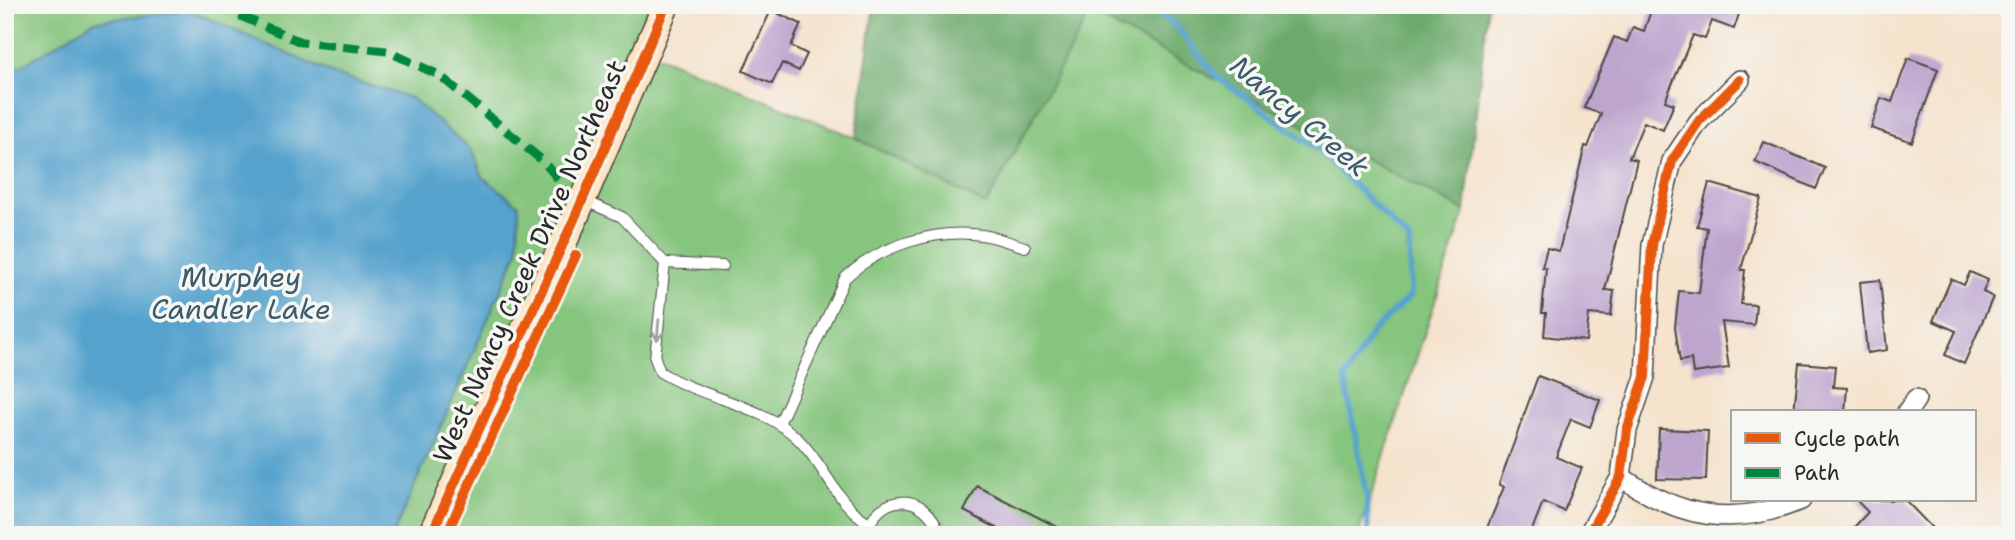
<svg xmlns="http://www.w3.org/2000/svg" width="2015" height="540" font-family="'Shantell Sans',sans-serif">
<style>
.green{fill:#85c57d;stroke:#587854;stroke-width:2}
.forest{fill:#6caa6c;stroke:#4c6a4c;stroke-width:2}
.water{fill:#54a2cd;stroke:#40667c;stroke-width:2}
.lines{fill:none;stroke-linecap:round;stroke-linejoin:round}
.stream{stroke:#54a2cd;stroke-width:6}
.building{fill:#bda5ce}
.lane-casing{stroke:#494743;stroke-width:12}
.street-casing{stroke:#494743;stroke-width:22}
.secondary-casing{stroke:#494743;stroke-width:29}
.lane{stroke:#fff;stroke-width:10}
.street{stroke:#fff;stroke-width:19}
.secondary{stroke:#fde5c4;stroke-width:26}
.quiet{stroke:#00873e;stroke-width:9;stroke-dasharray:18 9;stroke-linecap:butt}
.cycleway-casing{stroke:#f6f6f2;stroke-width:15}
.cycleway{stroke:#e8590c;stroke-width:10}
.oneway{stroke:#a0a0a0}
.labels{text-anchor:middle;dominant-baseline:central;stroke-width:7;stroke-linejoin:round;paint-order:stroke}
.street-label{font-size:26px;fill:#2b2b2b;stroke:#f6f6f2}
.water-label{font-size:28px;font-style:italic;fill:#3b5b6c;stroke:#f6f6f2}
</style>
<rect width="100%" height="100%" fill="#f6f6f2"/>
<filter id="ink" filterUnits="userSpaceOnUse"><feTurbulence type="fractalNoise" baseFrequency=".0143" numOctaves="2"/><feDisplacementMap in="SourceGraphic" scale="14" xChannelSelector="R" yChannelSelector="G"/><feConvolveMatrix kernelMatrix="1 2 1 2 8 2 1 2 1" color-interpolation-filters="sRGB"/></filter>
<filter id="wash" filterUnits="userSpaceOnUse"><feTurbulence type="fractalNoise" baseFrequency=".00686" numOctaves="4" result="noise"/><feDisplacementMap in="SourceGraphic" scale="28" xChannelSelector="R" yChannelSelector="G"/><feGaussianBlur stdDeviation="1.57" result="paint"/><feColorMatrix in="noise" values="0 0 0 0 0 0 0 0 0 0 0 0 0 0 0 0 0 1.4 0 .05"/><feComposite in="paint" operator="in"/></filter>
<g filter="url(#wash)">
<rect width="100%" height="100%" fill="#f5e3cd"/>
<path class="green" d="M5 5H649L634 46 856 138 986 205 1089 12 1465 211 1358 535H5Z"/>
<path class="forest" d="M874 5H1488L1465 211 1090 13 986 205 856 138Z"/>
<path class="water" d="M189 10 336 75 411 98 471 150 483 177 519 205 518 251 393 535H5V62L20 67 94 21Z"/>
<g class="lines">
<path class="stream" d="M1148 5 1176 26 1217 77 1320 151 1409 240 1411 295 1372 332 1345 379 1367 498 1368 535"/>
</g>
<g id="blocks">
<g class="building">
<path d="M1653 5H1742L1734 29 1712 21 1705 39 1693 35 1665 101 1674 104 1663 130 1644 122 1629 158 1637 160 1605 290 1614 291 1611 316 1589 314 1586 341 1544 336 1546 313H1542L1546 268 1542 267 1547 248 1559 251 1585 146 1588 147 1601 114 1584 108 1614 37 1627 42 1633 27 1644 31Z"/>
<path d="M771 10 801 24 791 46 807 54 799 71 782 63 772 84 743 71Z"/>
<path d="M1908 58 1938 69 1912 142 1871 128 1881 98 1892 102Z"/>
<path d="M1764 142 1825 168 1816 189 1755 162Z"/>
<path d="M1709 183 1761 198 1741 270H1745L1741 304 1756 305 1754 325 1722 322 1729 368 1693 373 1691 359 1680 361 1675 327 1679 291 1699 293 1707 228 1697 226Z"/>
<path d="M1970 272 1988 280 1983 292 1993 297 1964 364 1945 355 1956 331 1933 321 1951 279 1964 285Z"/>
<path d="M1880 280 1887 350 1867 353 1860 282Z"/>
<path d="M1799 363 1835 366 1833 387 1847 388 1845 412H1794Z"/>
<path d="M1538 376 1600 400 1590 427 1571 419 1556 457 1582 468 1564 511 1543 502 1530 535H1484L1504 487 1499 484Z"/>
<path d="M1659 429 1708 431 1706 480 1657 479Z"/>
<path d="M977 486 1073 535H1010L964 511Z"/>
<path d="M1856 500H1905L1939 535H1847L1868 512Z"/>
</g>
</g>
</g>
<g filter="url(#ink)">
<use href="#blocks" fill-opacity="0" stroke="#494743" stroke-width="2"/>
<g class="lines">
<defs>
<g id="lane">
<path d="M583 200 622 217 665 263 723 266"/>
<path d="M665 263 655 358 660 372C702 398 760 404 796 437 825 464 834 502 869 523"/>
<path d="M779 424 845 278C879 246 935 228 982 235 996 237 1011 243 1025 247"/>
<path d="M865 535C878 491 927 490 940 535"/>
</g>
<g id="street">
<path d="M1907 412 1916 399"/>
<path d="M1621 477C1680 518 1733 528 1801 500"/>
<path d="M1588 535 1621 477 1627 430 1645 377 1652 245 1672 161 1699 121 1740 80"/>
</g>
<path id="secondary" d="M431 535 576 215 666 5"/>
</defs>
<use href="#lane" class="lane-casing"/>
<use href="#street" class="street-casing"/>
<use href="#secondary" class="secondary-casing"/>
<use href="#lane" class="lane"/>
<use href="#street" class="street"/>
<use href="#secondary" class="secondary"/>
<path class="quiet" d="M215 5 301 42 387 51 439 75 544 162 560 181 567 198"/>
<defs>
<g id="cycleway">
<path d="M431 535 576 215 666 5"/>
<path d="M446 535 576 255"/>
<path d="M1588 535 1621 477 1627 430 1645 377 1652 245 1672 161 1699 121 1740 80"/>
</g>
</defs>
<use href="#cycleway" class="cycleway-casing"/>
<use href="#cycleway" class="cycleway"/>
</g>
<defs><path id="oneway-shaft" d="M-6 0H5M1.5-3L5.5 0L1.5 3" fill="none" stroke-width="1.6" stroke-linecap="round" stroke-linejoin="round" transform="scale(1.75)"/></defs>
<use class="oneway" href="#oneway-shaft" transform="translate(658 330) rotate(95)"/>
</g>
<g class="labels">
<g class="street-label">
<text transform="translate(529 261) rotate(-66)">West Nancy Creek Drive Northeast</text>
</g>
<g class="water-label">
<text transform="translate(1300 116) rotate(40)">Nancy Creek</text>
<text x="241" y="277">Murphey<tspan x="241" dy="32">Candler Lake</tspan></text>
</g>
</g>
<rect width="2015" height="540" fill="none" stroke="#f6f6f2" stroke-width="28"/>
<rect x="1731" y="410" width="245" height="91" fill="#f6f6f2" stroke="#a5a5a2" stroke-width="2"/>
<rect x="1745" y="433" width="35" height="10" fill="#e8590c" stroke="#a5a5a2" stroke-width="2"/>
<text x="1794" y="446" font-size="21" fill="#2b2b2b">Cycle path</text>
<rect x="1745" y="468" width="35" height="10" fill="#00873e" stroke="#a5a5a2" stroke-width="2"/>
<text x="1794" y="480" font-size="21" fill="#2b2b2b">Path</text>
</svg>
